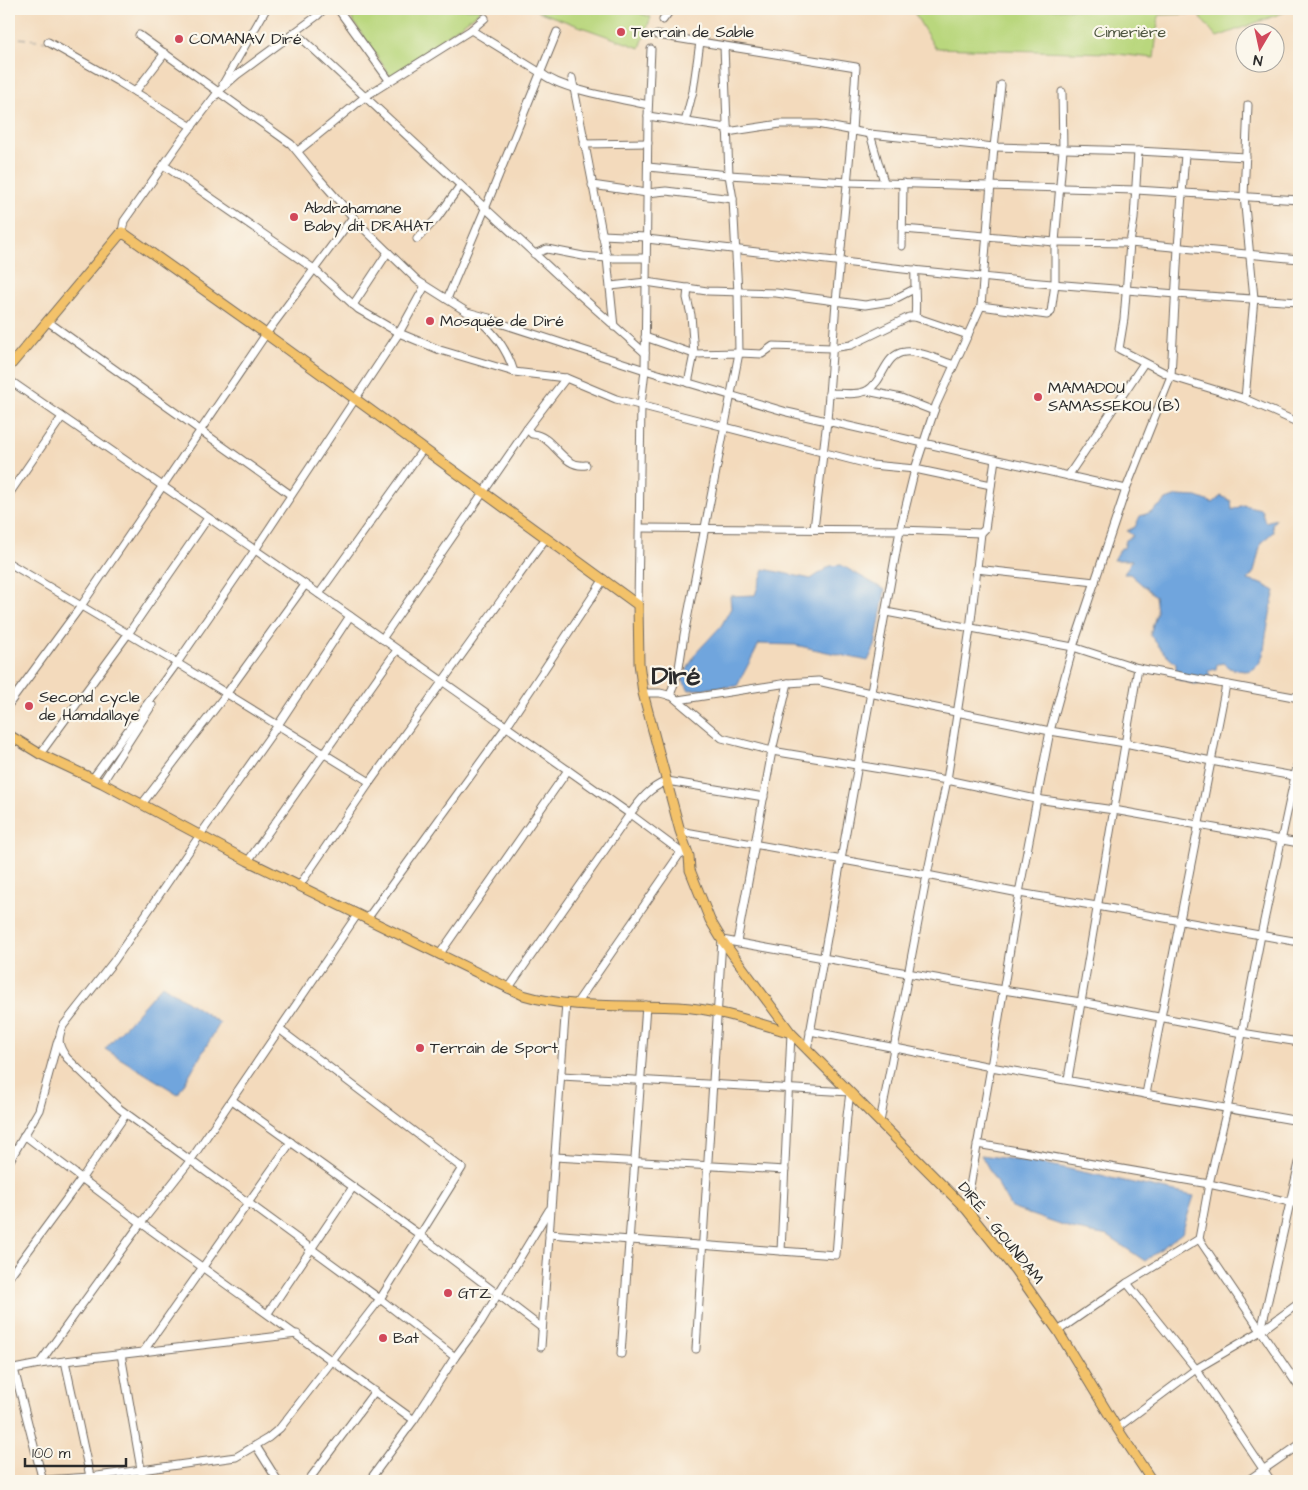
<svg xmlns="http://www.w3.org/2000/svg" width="1308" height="1490" font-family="'Architects Daughter',sans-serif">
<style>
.green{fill:#b9d77d;stroke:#728154}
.water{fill:#70a5dd;stroke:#4e6884}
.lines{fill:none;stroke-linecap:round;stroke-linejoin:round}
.ferry{stroke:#435669;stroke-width:1;stroke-dasharray:6 5;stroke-linecap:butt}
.minor-casing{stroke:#71685e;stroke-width:9}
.major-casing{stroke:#71685e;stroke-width:11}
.minor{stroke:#fff;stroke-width:7}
.major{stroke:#f3c26a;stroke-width:9}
.poi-dot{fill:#d1495b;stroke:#fbf7ec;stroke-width:2}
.labels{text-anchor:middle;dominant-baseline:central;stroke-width:4.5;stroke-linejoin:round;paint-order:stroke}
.poi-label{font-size:16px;fill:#2b2b2b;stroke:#fbf7ec;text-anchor:start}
.park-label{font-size:16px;fill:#4e5640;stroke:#fbf7ec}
.street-label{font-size:16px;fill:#2b2b2b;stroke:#fbf7ec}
.town-label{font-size:26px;font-weight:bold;fill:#2b2b2b;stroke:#fbf7ec}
</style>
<rect width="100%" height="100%" fill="#fbf7ec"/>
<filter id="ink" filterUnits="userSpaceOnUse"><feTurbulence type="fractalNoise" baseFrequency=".02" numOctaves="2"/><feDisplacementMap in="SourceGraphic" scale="10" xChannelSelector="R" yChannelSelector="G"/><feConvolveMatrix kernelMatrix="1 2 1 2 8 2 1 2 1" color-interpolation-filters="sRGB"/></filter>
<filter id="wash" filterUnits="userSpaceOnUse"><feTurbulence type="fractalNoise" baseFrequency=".0096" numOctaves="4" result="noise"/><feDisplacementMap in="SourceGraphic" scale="20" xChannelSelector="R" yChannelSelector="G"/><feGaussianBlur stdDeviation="1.12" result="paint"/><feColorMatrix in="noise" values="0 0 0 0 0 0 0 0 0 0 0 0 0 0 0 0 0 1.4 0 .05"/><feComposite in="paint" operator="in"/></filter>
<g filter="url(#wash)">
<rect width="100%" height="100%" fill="#f3dabc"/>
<g class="green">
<path d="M345 9H483L391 77Z"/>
<path d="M537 9H628L651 17 640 48 537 11Z"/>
<path d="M912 9H1293L1217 37 1197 14 1159 15 1154 58 1108 53 935 48Z"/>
</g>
<g class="water">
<path d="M1177 496 1197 497 1213 503 1221 496 1231 501 1232 510 1243 505 1261 509 1265 522 1276 519 1272 524 1273 532 1261 543 1254 572 1248 580 1262 584 1275 591C1271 604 1270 617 1267 630 1264 642 1266 657 1256 667 1249 674 1238 670 1229 668L1225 663 1217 664 1216 669 1208 671 1213 682 1194 684 1176 679V664L1165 654 1150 635 1157 611 1155 596 1130 574H1124L1132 560H1114L1121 548H1124L1126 540 1133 536 1127 531 1135 527 1140 516 1152 512 1166 500Z"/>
<path d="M841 565 885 590 875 646 868 661 795 645 759 644 737 686 689 690 682 680 695 654 721 626 731 608 730 596 755 595 764 569 811 579 830 566Z"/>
<path d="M162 985 220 1023 178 1094 105 1049Z"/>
<path d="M981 1155 1050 1165 1194 1196 1182 1233 1145 1261 1108 1236 1072 1229 1011 1208Z"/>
</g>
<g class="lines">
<path class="ferry" d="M9 37 45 41"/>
</g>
</g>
<g filter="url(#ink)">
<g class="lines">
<defs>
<g id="minor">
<path d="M338 9 389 80"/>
<path d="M663 20 671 9"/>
<path d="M471 30 541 73C563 91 619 98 648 105"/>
<path d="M295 32 564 281 645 353"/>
<path d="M139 35 291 144 317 176 359 224 418 281 467 312 489 318 503 324 645 370 787 412 1126 489"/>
<path d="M657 35 856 67 852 131 836 302 827 421 814 529"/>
<path d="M48 42 117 81 192 127"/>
<path d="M572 78 607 258 614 327"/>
<path d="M223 84 266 9"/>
<path d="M135 92 165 53"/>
<path d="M648 116 727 128"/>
<path d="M685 122 693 91 700 42"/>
<path d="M727 132 780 124H817L870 134 994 147 1138 151 1246 157"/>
<path d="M870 134 884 182"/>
<path d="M584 144 648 143"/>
<path d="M298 151 366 96 471 30 485 18"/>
<path d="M1138 151 1134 219 1130 243 1124 319 1119 349 1173 377 1245 399 1299 423"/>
<path d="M165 166 314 269 358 309 399 333 440 350 514 372 566 378 616 399 872 465 915 469 991 485"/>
<path d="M648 167 729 175 848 182 1136 190 1299 200"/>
<path d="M592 185 647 193 666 191 733 199"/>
<path d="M903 229 1055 242 1130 243 1299 259"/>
<path d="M122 232 124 221 182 139 219 91 237 75 317 16 324 9"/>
<path d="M602 235 646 237"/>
<path d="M417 239 437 218 460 186"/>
<path d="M647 239 903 269 1040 283 1176 294 1299 302"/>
<path d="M902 246 903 183"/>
<path d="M534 254 547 249 583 256 607 258H646"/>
<path d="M611 286 646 282 707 291 776 293 865 305 891 301 914 289"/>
<path d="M447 299 485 209 557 32"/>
<path d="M353 305 388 252"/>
<path d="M981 306 1047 315 1051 312 1055 284V242L1063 150 1062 92"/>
<path d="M472 315C492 329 507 349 514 372"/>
<path d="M915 317C917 301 914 286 915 270"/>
<path d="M47 321 291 495"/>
<path d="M645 337 694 354 739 353 762 354 773 346 832 348 851 345 909 317H915L968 335"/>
<path d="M9 380 319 594 630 814 681 852 689 856"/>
<path d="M688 383 694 354 691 315 687 298 688 288"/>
<path d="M867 391 901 398 934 411"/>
<path d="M829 393C841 393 858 396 868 390 884 381 884 354 905 352 918 350 941 361 954 365"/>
<path d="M1245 399 1254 298 1244 196 1248 105"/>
<path d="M527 429 532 434C554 435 562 469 586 465"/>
<path d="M1068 476 1144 363"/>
<path d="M9 494 62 417"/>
<path d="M640 528 900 530 981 533 985 529 995 459"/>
<path d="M9 563 177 663 370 782"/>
<path d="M976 569 1095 582"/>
<path d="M319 594 423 449"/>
<path d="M638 605 641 405 645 370 648 116 651 49"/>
<path d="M886 612 1073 647 1138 668 1299 698"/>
<path d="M350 616 278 725 200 835 114 961 63 1026C57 1040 58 1046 67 1058L120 1109 380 1299 455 1357"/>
<path d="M382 639 527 429 566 378"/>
<path d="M643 693H660L672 696 722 738 772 751 947 780 1036 799 1114 810 1299 843"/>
<path d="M670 696 679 668 684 635 739 353 738 293 733 199 729 175 724 46"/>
<path d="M678 700 788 683 818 681 931 707 1050 731 1125 743 1211 761 1299 777"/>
<path d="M9 704 81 606 266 334 353 217"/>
<path d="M40 754 128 634 208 518"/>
<path d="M1299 757 1261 935 1230 1096 1209 1184 1199 1239 1299 1387"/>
<path d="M93 778 177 663 255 550 399 333 425 286"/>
<path d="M102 783 152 705"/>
<path d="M142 804 227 693 305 585"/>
<path d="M680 831 927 875 1019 893 1097 906 1299 942"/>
<path d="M248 861 397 650"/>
<path d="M299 886 370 782 546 538"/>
<path d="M367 919 506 727 604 579"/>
<path d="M737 942 772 751 788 683"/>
<path d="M439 955 568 770"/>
<path d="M508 989 630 814C642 798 648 789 667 781L764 797"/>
<path d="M576 1004 681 852"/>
<path d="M810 1031 991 1067 1299 1121"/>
<path d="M807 1050 900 530 915 469 936 405 981 306 994 147 1001 85"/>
<path d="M1068 1079 1138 668"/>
<path d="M1146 1094 1226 685"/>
<path d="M232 1100 420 1235 542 1328"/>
<path d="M880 1122 927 875 947 780 970 629 981 533"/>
<path d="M24 1135 141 1223 414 1420"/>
<path d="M977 1144 1209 1184 1299 1204"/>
<path d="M555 1157 785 1170"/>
<path d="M9 1162 39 1110 58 1040"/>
<path d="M966 1209 991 1067 1019 893 1050 731 1073 647 1126 489 1171 376 1178 248 1185 154"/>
<path d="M549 1234 836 1255 847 1116 850 1092 561 1076"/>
<path d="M781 1251 791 1033"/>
<path d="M9 1277 82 1178 126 1114"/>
<path d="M1127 1283 1196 1369 1271 1481"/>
<path d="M268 1313 353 1187"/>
<path d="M1058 1331 1127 1283 1199 1239"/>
<path d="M1261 1331 1299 1163"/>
<path d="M541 1347 566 1003"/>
<path d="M696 1349 722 940 1003 990 1081 1002 1242 1033 1299 1042"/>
<path d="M143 1352 291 1142"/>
<path d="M121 1354 143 1481"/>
<path d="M621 1354 646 1005"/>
<path d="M65 1361 91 1481"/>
<path d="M39 1364 141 1223 190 1161 357 915"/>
<path d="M14 1369 43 1481"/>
<path d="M9 1370 39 1364 297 1334"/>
<path d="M1117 1428 1196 1369 1261 1331 1299 1303"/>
<path d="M256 1446 278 1481"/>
<path d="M30 1481 90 1477 236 1457 268 1438 280 1428 380 1299 462 1168 279 1029"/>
<path d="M308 1481 375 1391"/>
<path d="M369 1481 414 1420 455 1357 481 1322 549 1210"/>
<path d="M1247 1481 1299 1445"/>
</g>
<g id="major">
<path d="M9 367 122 232 266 334 638 605 639 663 643 693 680 831 689 856 690 870 710 920 722 940 791 1033 966 1209 1015 1270 1058 1331 1117 1428 1152 1481"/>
<path d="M9 735 40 754 102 783 248 861 523 995C573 1010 627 1004 679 1007 718 1009 754 1022 791 1033"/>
</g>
</defs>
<use href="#minor" class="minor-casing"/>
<use href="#major" class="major-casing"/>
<use href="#minor" class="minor"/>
<use href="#major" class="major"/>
</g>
</g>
<g class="poi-dot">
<circle cx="621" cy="32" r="5"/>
<circle cx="179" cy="39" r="5"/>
<circle cx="294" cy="217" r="5"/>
<circle cx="430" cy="321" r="5"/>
<circle cx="1038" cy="397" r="5"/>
<circle cx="29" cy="706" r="5"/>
<circle cx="420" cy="1048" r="5"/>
<circle cx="448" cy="1293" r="5"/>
<circle cx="383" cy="1338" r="5"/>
</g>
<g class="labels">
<g class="poi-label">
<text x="631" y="32">Terrain de Sable</text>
<text x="189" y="39">COMANAV Diré</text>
<text x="304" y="208">Abdrahamane<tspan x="304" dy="18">Baby dit DRAHAT</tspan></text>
<text x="440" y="321">Mosquée de Diré</text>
<text x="1048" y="388">MAMADOU<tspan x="1048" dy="18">SAMASSEKOU (B)</tspan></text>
<text x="39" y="697">Second cycle<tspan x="39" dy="18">de Hamdallaye</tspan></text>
<text x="430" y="1048">Terrain de Sport</text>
<text x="458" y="1293">GTZ</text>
<text x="393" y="1338">Bat</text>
</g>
<g class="park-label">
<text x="1130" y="32">Cimerière</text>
</g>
<g class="street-label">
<text transform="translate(1001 1233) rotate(51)">DIRÉ - GOUNDAM</text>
</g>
<g class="town-label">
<text x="676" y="676">Diré</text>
</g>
</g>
<rect width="1308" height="1490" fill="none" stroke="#fbf7ec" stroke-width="30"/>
<g transform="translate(1260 48) rotate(189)"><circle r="24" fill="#fbf7ec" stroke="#a8a59f"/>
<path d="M0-4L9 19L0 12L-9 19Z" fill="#d1495b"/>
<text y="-8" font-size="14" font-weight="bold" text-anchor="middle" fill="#2b2b2b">N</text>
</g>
<path d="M25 1458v8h101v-8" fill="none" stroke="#2b2b2b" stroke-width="2.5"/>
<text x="32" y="1458" font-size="15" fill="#2b2b2b" stroke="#fbf7ec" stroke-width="4" paint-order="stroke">100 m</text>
</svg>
